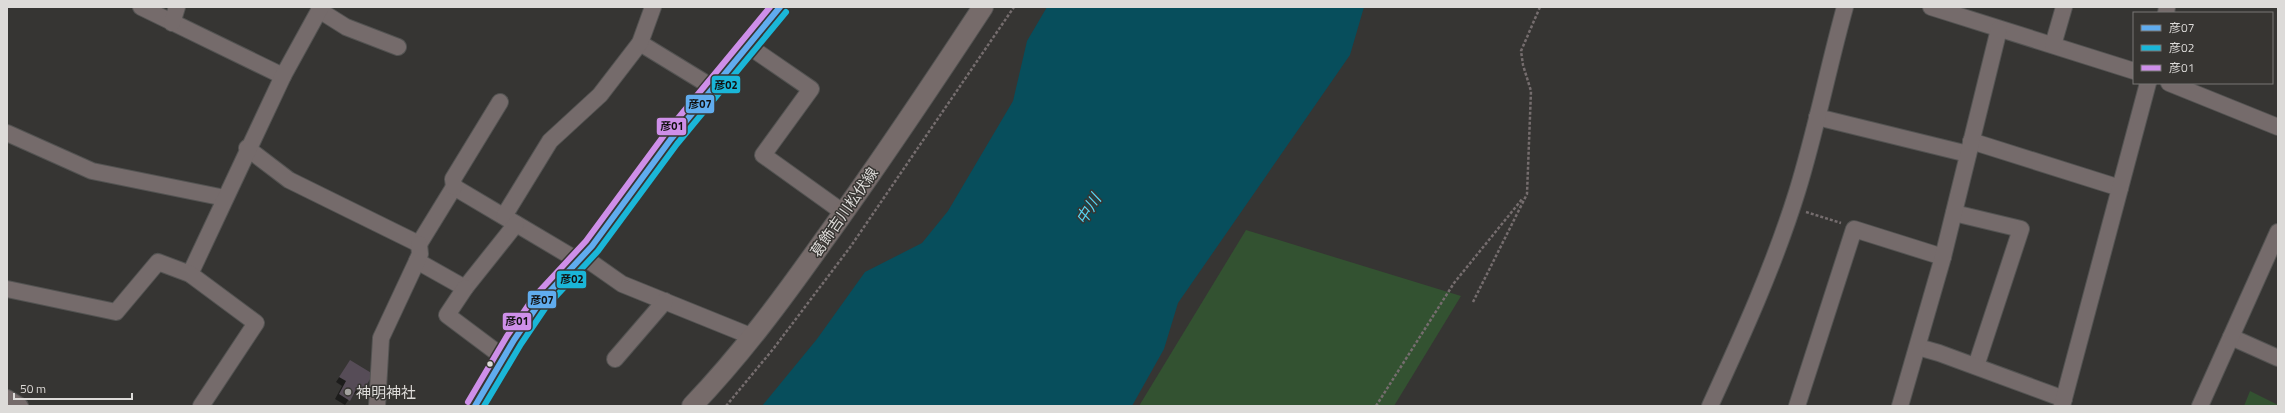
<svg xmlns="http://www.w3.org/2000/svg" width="2285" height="413" font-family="'Titillium Web','Noto Sans JP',sans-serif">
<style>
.green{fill:#335231}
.water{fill:#074e5c}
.shadow{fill:#0007}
.building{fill:#564c57}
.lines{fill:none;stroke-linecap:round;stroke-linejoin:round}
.minor-casing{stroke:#535352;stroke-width:18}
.major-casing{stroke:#535352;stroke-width:22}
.path{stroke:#756d6e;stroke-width:2.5;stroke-dasharray:3 2;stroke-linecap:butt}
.minor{stroke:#756b6b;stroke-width:16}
.major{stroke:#766b6a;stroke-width:20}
.bus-1-casing{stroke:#373532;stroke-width:9}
.bus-2-casing{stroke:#373532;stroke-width:9}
.bus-3-casing{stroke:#373532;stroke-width:9}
.bus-1{stroke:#60acee;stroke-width:6}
.bus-2{stroke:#1ab6d8;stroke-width:6}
.bus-3{stroke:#ce8fe9;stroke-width:6}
.bus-dot{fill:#dddbd9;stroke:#373532;stroke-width:1.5}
.poi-dot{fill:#a3a19f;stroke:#373532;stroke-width:1.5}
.labels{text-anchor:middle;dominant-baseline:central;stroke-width:3;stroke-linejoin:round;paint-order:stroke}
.street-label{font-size:15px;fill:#dddbd9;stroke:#373532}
.poi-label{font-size:15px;fill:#dddbd9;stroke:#373532;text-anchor:start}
.water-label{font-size:16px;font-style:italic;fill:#55d4f2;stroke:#373532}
.line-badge{stroke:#373532;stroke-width:1.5}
.pale-badge-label{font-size:11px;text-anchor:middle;font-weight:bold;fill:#111}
</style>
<rect width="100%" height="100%" fill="#363533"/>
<g class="green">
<path d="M1246 230 1461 296 1394 406H1139Z"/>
<path d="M2250 391 2278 405V406H2244Z"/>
</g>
<path class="water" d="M1047 7H1364L1350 55 1178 303 1164 349 1132 406H762L817 339 865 272 922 243 948 211 1013 101 1027 41Z"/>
<path class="shadow" d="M350 361 363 391 358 395 353 393 345 405 335 399 342 386 336 382Z"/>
<path class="building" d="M350 360 373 374 363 391 357 388 350 401 339 394 346 381 339 377Z"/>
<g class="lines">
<defs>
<g id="minor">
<path d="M141 7 283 76"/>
<path d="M1931 7 2134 71"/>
<path d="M319 10 346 27 398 47"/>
<path d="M2166 13 2167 7"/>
<path d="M172 23 177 7"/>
<path d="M640 43 712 87"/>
<path d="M747 45 811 89 763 155 844 213"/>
<path d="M2053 45 2064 7"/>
<path d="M2169 83 2278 127"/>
<path d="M1817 117 1968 154"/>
<path d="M7 133 92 171 225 198"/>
<path d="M1971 141 2120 188"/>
<path d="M247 148 289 180 419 244 454 187 577 260"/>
<path d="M454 187 453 179 500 102"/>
<path d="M1954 213 2021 229 1976 366"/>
<path d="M504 216 550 141 600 95 640 43 653 7"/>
<path d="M582 256 622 284 753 337"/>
<path d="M417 261 465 288 516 224"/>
<path d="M190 274 283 76 321 7"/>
<path d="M465 288 447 315 503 357"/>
<path d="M7 289 116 312 158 262 190 274 256 323 201 406"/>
<path d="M2231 337 2278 358"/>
<path d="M1918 347 1939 353 2064 399"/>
<path d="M615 359 665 301"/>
<path d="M7 398 20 406"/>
<path d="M377 406 381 338 417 261 420 254 419 244"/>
<path d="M475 406C496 371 515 335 540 302 556 281 574 264 592 246L671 139 712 87 780 7"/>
<path d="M1710 406C1742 336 1774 266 1797 192 1816 131 1828 68 1845 7"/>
<path d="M1797 406 1854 229 1943 257"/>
<path d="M1900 406 1943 257 1999 29"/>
<path d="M2062 406 2148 83"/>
<path d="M2200 406 2278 232"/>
</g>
<path id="major" d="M692 406C741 355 783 298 824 240 879 164 931 86 983 7"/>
</defs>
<use href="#minor" class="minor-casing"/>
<use href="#major" class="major-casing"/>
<g class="path">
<path d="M1806 212 1841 223"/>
<path d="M1473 302 1527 194 1531 91 1523 65 1521 51 1540 7"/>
<path d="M726 406 774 348 851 246 1014 7"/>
<path d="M1376 406 1454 283 1523 198"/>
</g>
<use href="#minor" class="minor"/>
<use href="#major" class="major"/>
<defs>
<path id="bus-1" d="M475 406 514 340 540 302 592 246 671 139 780 7"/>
<path id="bus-2" d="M484 406 521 344 546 307 598 251 677 144 786 12"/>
<path id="bus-3" d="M468 402 507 336 534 297 586 241 665 134 770 7"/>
</defs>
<use href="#bus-1" class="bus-1-casing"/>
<use href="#bus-2" class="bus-2-casing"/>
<use href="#bus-3" class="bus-3-casing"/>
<use href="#bus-1" class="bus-1"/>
<use href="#bus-2" class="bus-2"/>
<use href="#bus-3" class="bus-3"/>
</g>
<circle class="bus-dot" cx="490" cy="364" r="3.5"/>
<circle class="poi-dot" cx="348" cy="392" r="4"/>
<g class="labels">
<g class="street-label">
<text transform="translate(844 212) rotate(-55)">葛飾吉川松伏線</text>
</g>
<g class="poi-label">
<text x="356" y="392">神明神社</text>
</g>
<g class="water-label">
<text transform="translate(1088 209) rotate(-58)">中川</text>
</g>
</g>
<g class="line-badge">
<rect x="711" y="75" width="30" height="19" rx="4" fill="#1ab6d8"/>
<rect x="685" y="94" width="30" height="20" rx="4" fill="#60acee"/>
<rect x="656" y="117" width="31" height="19" rx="4" fill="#ce8fe9"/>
<rect x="556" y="270" width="31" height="19" rx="4" fill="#1ab6d8"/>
<rect x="527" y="290" width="30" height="19" rx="4" fill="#60acee"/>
<rect x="502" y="312" width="30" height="19" rx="4" fill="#ce8fe9"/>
</g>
<g class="pale-badge-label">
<text x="726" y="89">彦02</text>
<text x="700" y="108">彦07</text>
<text x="672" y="130">彦01</text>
<text x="572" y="283">彦02</text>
<text x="542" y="304">彦07</text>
<text x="517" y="325">彦01</text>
</g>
<rect width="2285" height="413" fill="none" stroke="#dddbd9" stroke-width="16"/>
<rect x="2133" y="12" width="140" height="72" fill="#373532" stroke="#797775"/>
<rect x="2141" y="25" width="20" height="6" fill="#60acee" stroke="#797775"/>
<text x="2169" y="32" font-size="12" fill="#dddbd9">彦07</text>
<rect x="2141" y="45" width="20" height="6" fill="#1ab6d8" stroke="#797775"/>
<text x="2169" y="52" font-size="12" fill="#dddbd9">彦02</text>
<rect x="2141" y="65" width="20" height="6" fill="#ce8fe9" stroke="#797775"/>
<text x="2169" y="72" font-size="12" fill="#dddbd9">彦01</text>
<path d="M14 393v6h118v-6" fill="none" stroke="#dddbd9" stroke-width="2"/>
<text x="20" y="393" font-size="12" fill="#dddbd9" stroke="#373532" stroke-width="3" paint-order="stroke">50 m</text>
</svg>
